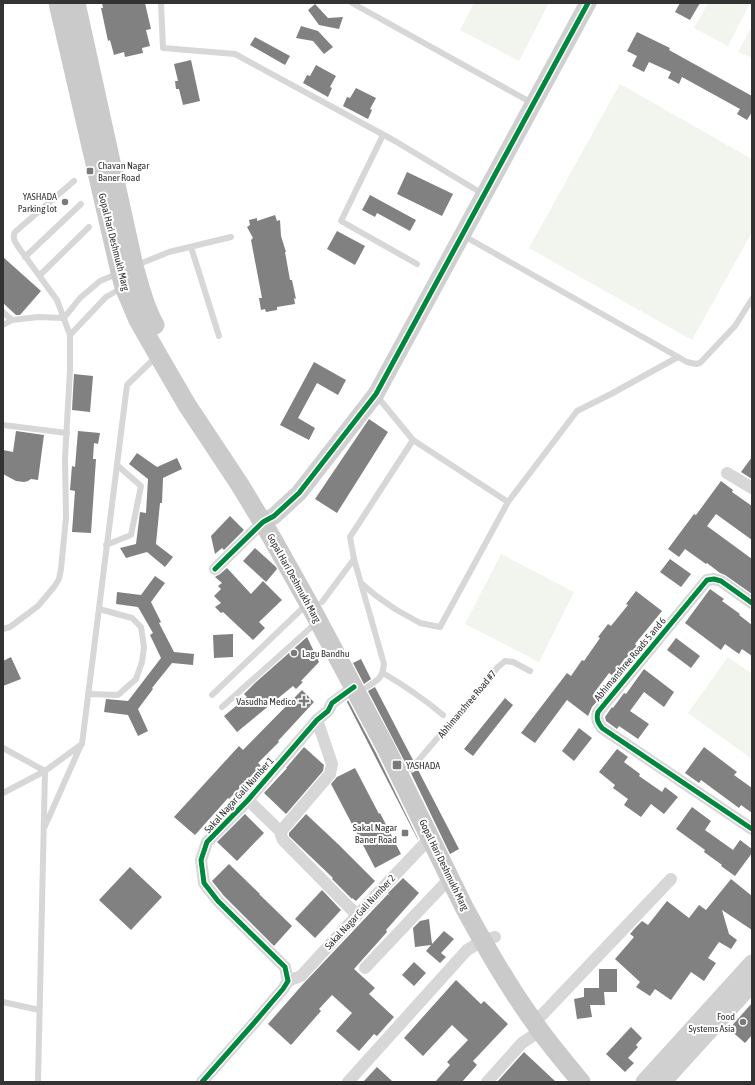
<svg xmlns="http://www.w3.org/2000/svg" width="755" height="1085" font-family="'Asap Condensed',sans-serif">
<style>
.green{fill:#f1f5ed}
.building{fill:#818181}
.lines{fill:none;stroke-linecap:round;stroke-linejoin:round}
.lane{stroke:#d7d7d7;stroke-width:6}
.street{stroke:#d7d7d7;stroke-width:12}
.secondary{stroke:#d0d0d0;stroke-width:17}
.primary{stroke:#cacaca;stroke-width:19}
.cycleway-casing{stroke:#fff;stroke-width:8}
.cycleway{stroke:#00873e;stroke-width:5}
.poi-dot{fill:#7a7a7a;stroke:#fff;stroke-width:1.5}
.labels{text-anchor:middle;dominant-baseline:central;stroke-width:4;stroke-linejoin:round;paint-order:stroke}
.poi-label{font-size:10px;fill:#333;stroke:#fff;text-anchor:end}
.street-label{font-size:10px;fill:#333;stroke:#fff}
</style>
<rect width="100%" height="100%" fill="#fff"/>
<g class="green">
<path d="M474 3H549L519 61 460 30Z"/>
<path d="M708 3H750L728 46 694 28Z"/>
<path d="M752 26V58L738 52Z"/>
<path d="M620 84 752 159V232L692 340 529 248Z"/>
<path d="M501 554 574 592 539 662 465 624Z"/>
<path d="M728 657 752 674V759L688 713Z"/>
</g>
<g class="building">
<path d="M102 3H145L151 29 146 30 150 46 142 48 143 53 125 57 124 52 114 55 110 40 108 41 101 8H103Z"/>
<path d="M680 3H700L690 20 675 12Z"/>
<path d="M315 4 328 18 343 17 339 29 319 25 308 10Z"/>
<path d="M301 26 318 31 333 47 324 54 313 41 296 38Z"/>
<path d="M637 32 670 48 669 50 752 96V112L747 120 737 114 740 109 682 77 679 84 668 78 671 72 649 62 644 72 632 66 637 56 627 51Z"/>
<path d="M255 37 290 56 285 65 250 45Z"/>
<path d="M191 60 200 101 183 105 179 89H176L175 81H178L174 64Z"/>
<path d="M316 65 336 76 330 87 332 88 328 97 303 83 307 75 310 76Z"/>
<path d="M356 88 376 98 370 109 372 110 368 119 343 106 347 97 350 98Z"/>
<path d="M407 172 453 194 442 216 397 194Z"/>
<path d="M370 195 416 220 410 231 377 213 375 217 362 210Z"/>
<path d="M275 215 277 221 280 220 281 236 286 252H285L290 280H292L296 299 294 298 295 304 277 307V310L266 312 265 309 261 310 259 298H262L251 240 253 238 247 227 250 225 249 220 257 218V221Z"/>
<path d="M337 231 365 246 355 265 327 249Z"/>
<path d="M3 257 41 291 20 315H16L3 303Z"/>
<path d="M314 362 346 380 338 395 317 383 298 418 315 428 309 440 280 425Z"/>
<path d="M74 374 93 376 90 412 72 410Z"/>
<path d="M369 419 388 432 337 513 315 499Z"/>
<path d="M16 431 44 435 38 480 31 479 28 481 24 482 16 481 3 474V450L13 452Z"/>
<path d="M78 431 100 433 98 444 94 443 93 459H96L91 533 72 532 75 491 70 490 72 466 75 467Z"/>
<path d="M137 453 157 467 177 458 182 469 163 478 162 503H160L156 544 173 557 165 567 147 552 126 558 120 548 136 544 140 512 146 513 148 479 129 464Z"/>
<path d="M752 457V479L741 472Z"/>
<path d="M721 481 733 490 732 492 752 506V540L716 514 707 526 752 559V594L725 575 720 573 707 563 706 564 685 549 679 557 668 549 694 514 696 515Z"/>
<path d="M230 516 244 530 224 550 222 548 215 554 211 536Z"/>
<path d="M255 548 276 567 277 569 266 582 243 561Z"/>
<path d="M670 559 691 574 681 587 660 572Z"/>
<path d="M227 568 251 594 263 581 282 600 259 622 265 628 253 640 223 612 221 613 215 607 221 603 214 596 221 589 218 586 222 583 215 577 220 574Z"/>
<path d="M155 576 165 583 151 602 161 622 159 623 174 652 194 654 193 665 172 663 152 688 153 689 138 709 148 731 138 736 128 715 104 712 106 699 128 701 161 658 150 635 153 633 138 607 116 604 117 592 141 595Z"/>
<path d="M710 589 724 599 722 601 740 614 739 615 752 625V656L742 649 739 654 725 644 721 650 685 623Z"/>
<path d="M636 591 662 611 635 644 637 646 627 659 625 658 613 676 609 673 594 693 600 698 592 707 588 716 567 700 535 743 521 733 567 673 571 676 582 660 584 661 600 638 598 637 608 624 611 626 628 605 626 604Z"/>
<path d="M233 634V657L214 658 213 635Z"/>
<path d="M307 637 319 662 301 681 303 682 296 689 293 686 237 732 224 716 247 697 244 694 255 683Z"/>
<path d="M676 638 700 656 691 668 667 650Z"/>
<path d="M11 657 21 679 3 686V661Z"/>
<path d="M361 659 371 679 364 684 353 663Z"/>
<path d="M644 669 674 692 664 707 644 692 630 711 649 724 638 739 619 726 617 729 606 721 605 717 612 707 613 708 624 693 626 694Z"/>
<path d="M375 687 413 760 407 766 368 691Z"/>
<path d="M302 690 314 702 278 741 279 742 258 763 261 766 229 799 228 798 195 835 174 817 239 746 243 750Z"/>
<path d="M505 698 513 705 473 756 464 749Z"/>
<path d="M348 700 376 753 418 839V840L347 702Z"/>
<path d="M579 728 592 738 574 761 562 751Z"/>
<path d="M304 747 324 765 323 771 286 814 264 793 287 768H286Z"/>
<path d="M704 747 737 772 734 775 752 788V813L741 805 739 808 701 780 699 783 685 773Z"/>
<path d="M617 749 628 757 624 762 640 774 639 776 662 792 665 787 678 797 664 814 651 804 641 817 624 805 628 799 613 788 615 785 599 772Z"/>
<path d="M355 768 379 814 380 813 401 854 375 868 331 784 337 777Z"/>
<path d="M417 768 459 849 450 854 411 773 414 772Z"/>
<path d="M692 807 711 821 705 830 733 850 740 840 752 849V853L735 876 721 866 722 865 704 852 705 850 676 829Z"/>
<path d="M245 814 264 833 237 861 217 842Z"/>
<path d="M306 814 338 844 375 881 356 901 352 898V899L332 879 333 878 289 836V833Z"/>
<path d="M229 864 260 894H259L292 926 274 946 224 896 212 881Z"/>
<path d="M130 867 162 897 131 930 99 900Z"/>
<path d="M403 878 419 893 386 930 387 932 354 969 375 988 369 994 394 1017 377 1036 374 1034 359 1051 336 1031 352 1013 332 995 319 1009 321 1011 291 1045 268 1024 304 983 388 894 390 896 388 893Z"/>
<path d="M731 879 752 896V930L722 910 729 934 737 940 731 949 719 942 708 958 716 963 704 981 691 972 671 1000 655 989 650 996 636 987 640 982 615 959 634 937 630 934 636 927 642 921 648 925 667 901 689 918 699 905 706 910Z"/>
<path d="M322 890 341 910 315 938 295 919Z"/>
<path d="M429 919 432 944 444 931 454 939 441 953 446 957 440 963 426 951 431 945 415 947 413 928 420 921Z"/>
<path d="M414 962 426 973 414 986 402 975Z"/>
<path d="M599 969H617V992H604L605 1005H590L592 1017 577 1019 574 999 584 997V988H599Z"/>
<path d="M456 980 481 1004 484 1001 508 1024 473 1061 477 1065 462 1082H435L450 1065 447 1062 468 1040 452 1025 423 1056 404 1038Z"/>
<path d="M752 1003V1035L745 1043 729 1029Z"/>
<path d="M631 1027 642 1038 636 1045 638 1047 628 1058 634 1063 625 1072 606 1054Z"/>
<path d="M524 1052 556 1082H497Z"/>
<path d="M377 1067 393 1082H363Z"/>
</g>
<g class="lines">
<g class="lane">
<path d="M161 3 163 48 235 54 395 141 483 194"/>
<path d="M352 3 532 103"/>
<path d="M383 135 341 221 417 264"/>
<path d="M464 236 687 362 696 364 700 363 735 326 752 299"/>
<path d="M191 247 219 336"/>
<path d="M25 257 81 204"/>
<path d="M137 265 169 252 231 237"/>
<path d="M40 275 89 227"/>
<path d="M3 312 12 320"/>
<path d="M64 318 80 298 100 281 119 273"/>
<path d="M3 325 12 320 38 317 64 318"/>
<path d="M70 335 106 297 122 288"/>
<path d="M3 425 67 433"/>
<path d="M508 502 577 411 611 394 678 357"/>
<path d="M106 545 131 535 141 486 117 465"/>
<path d="M361 583 375 595 395 609 420 623 440 627 508 502 413 440"/>
<path d="M322 602 354 559"/>
<path d="M3 629 10 627 38 606 54 587 59 579 61 569 66 518 65 458 70 370V335L57 300 19 248C15 242 12 238 15 232L74 181"/>
<path d="M383 673C405 686 423 698 443 715"/>
<path d="M367 687C379 679 382 679 384 664L354 559 350 537 413 440 376 395"/>
<path d="M88 694 118 695 136 679 142 662 144 647 141 627 132 618 99 609"/>
<path d="M212 695 306 605"/>
<path d="M222 707 316 623"/>
<path d="M3 748 45 771"/>
<path d="M411 769 498 667 505 661 513 662 530 671"/>
<path d="M3 793 45 771"/>
<path d="M45 826 81 745"/>
<path d="M3 1002 39 1010"/>
<path d="M38 1082 45 771 82 744 127 385 157 356"/>
</g>
<g class="street">
<path d="M727 473 752 488"/>
<path d="M215 569 263 522"/>
<path d="M752 603 721 581 714 579 707 580 598 712C596 719 598 723 602 728L752 829"/>
<path d="M317 720 332 764 330 774 282 830 281 835 283 840 357 915"/>
<path d="M248 800 281 832"/>
<path d="M365 968 450 878"/>
<path d="M288 981 301 976 357 915 430 838"/>
<path d="M542 1015 671 879"/>
<path d="M202 1082 254 1023 283 989 288 981 285 967 218 901 204 883 201 860 207 842 248 800 317 720 328 711 332 703 354 687"/>
<path d="M348 1082 467 950 482 941 495 937"/>
<path d="M487 1082 522 1043 540 1031"/>
</g>
<g class="secondary">
<path d="M263 522 274 516 299 493 376 394 588 3"/>
<path d="M644 1082 752 963"/>
<path d="M663 1082 752 984"/>
</g>
<g class="primary">
<path d="M58 3 120 272 124 287 138 320 158 355 187 405 240 485 272 538 314 613 386 748 464 907C485 946 508 986 534 1022 548 1043 565 1062 581 1082"/>
<path d="M76 3 134 266C140 287 145 307 155 325"/>
</g>
<defs>
<g id="cycleway">
<path d="M215 569 263 522 274 516 299 493 376 394 588 3"/>
<path d="M752 603 721 581 714 579 707 580 598 712C596 719 598 723 602 728L752 829"/>
<path d="M202 1082 254 1023 283 989 288 981 285 967 218 901 204 883 201 860 207 842 248 800 317 720 328 711 332 703 354 687"/>
</g>
</defs>
<use href="#cycleway" class="cycleway-casing"/>
<use href="#cycleway" class="cycleway"/>
</g>
<g class="poi-dot">
<rect x="86" y="167" width="8" height="8" rx="2"/>
<circle cx="65" cy="202" r="4"/>
<circle cx="294" cy="653" r="4"/>
<path d="M302 695h4v4h4v4h-4v4h-4v-4h-4v-4h4z"/>
<rect x="392" y="760" width="10" height="10" rx="2"/>
<rect x="401" y="829" width="8" height="8" rx="2"/>
<circle cx="743" cy="1022" r="4"/>
</g>
<g class="labels">
<g class="poi-label">
<text x="98" y="165" text-anchor="start">Chavan Nagar<tspan x="98" dy="12">Baner Road</tspan></text>
<text x="57" y="196">YASHADA<tspan x="57" dy="12">Parking lot</tspan></text>
<text x="302" y="653" text-anchor="start">Lagu Bandhu</text>
<text x="296" y="701">Vasudha Medico</text>
<text x="406" y="765" text-anchor="start">YASHADA</text>
<text x="397" y="827">Sakal Nagar<tspan x="397" dy="12">Baner Road</tspan></text>
<text x="735" y="1016">Food<tspan x="735" dy="12">Systems Asia</tspan></text>
</g>
<g class="street-label">
<text transform="translate(114 242) rotate(76)">Gopal Hari Deshmukh Marg</text>
<text transform="translate(294 578) rotate(61)">Gopal Hari Deshmukh Marg</text>
<text transform="translate(630 659) rotate(-50)">Abhimanshree Roads 5 and 6</text>
<text transform="translate(467 704) rotate(-50)">Abhimanshree Road #7</text>
<text transform="translate(239 795) rotate(-48)">Sakal Nagar Gali Number 1</text>
<text transform="translate(444 865) rotate(64)">Gopal Hari Deshmukh Marg</text>
<text transform="translate(360 912) rotate(-47)">Sakal Nagar Gali Number 2</text>
</g>
</g>
<rect width="755" height="1085" fill="none" stroke="#333333" stroke-width="8"/>
</svg>
